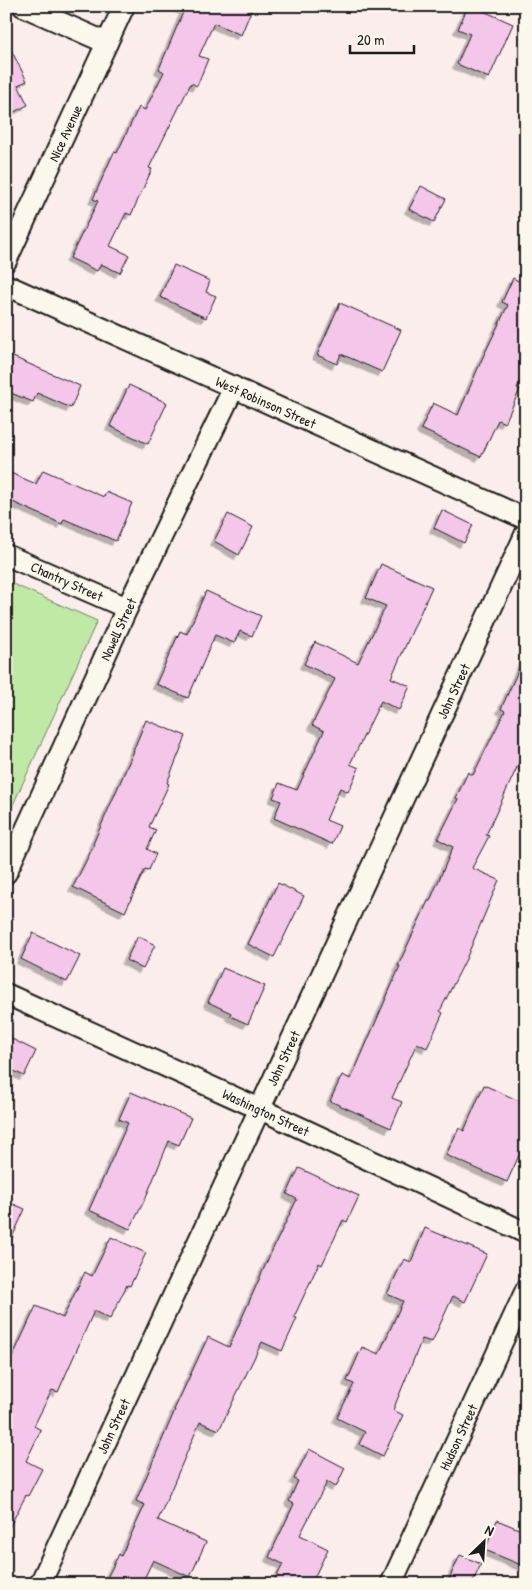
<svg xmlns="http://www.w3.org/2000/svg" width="532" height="1590" font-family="'Patrick Hand',sans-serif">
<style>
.park{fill:#c0e9a6;stroke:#6e8261}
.building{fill:#f4c6ea;stroke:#1c1c1c;filter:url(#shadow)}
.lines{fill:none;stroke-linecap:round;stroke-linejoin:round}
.minor-casing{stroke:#1c1c1c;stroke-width:24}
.minor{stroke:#fbf7ec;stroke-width:20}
.labels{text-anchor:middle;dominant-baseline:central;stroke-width:4;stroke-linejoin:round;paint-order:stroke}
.street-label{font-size:14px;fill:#1c1c1c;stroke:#fbf7ec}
</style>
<defs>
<filter id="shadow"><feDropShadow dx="-4.5" dy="4.5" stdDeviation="0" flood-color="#0004"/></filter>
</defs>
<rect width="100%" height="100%" fill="#faedec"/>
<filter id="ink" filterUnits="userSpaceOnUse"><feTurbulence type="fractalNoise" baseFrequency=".02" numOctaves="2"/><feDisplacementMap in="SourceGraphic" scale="10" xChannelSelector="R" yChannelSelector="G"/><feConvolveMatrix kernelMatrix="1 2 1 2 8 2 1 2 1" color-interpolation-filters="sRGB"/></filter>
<g filter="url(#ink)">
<path class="park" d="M6 581 97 621 6 820Z"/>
<g class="building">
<path d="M175 6H253L241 35 214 23 199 56 208 59 197 86 191 83 149 168 152 169 131 215 126 213 110 246 129 255 120 273 101 264 97 271 70 258 98 201 93 199 114 152 117 153 139 107 145 110 164 72 159 69 184 10Z"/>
<path d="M468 6H472L513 24 489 78 457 64 470 34 458 29Z"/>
<path d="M6 40 27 81 18 85 28 105 6 116Z"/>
<path d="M421 186 446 199 434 222 409 209Z"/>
<path d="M174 265 210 281 206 292 216 296 206 318 160 297Z"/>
<path d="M526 269V370L517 388 520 389 505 423 498 420 481 457 421 429 433 403 458 415 482 359 508 305 502 302 513 278 520 282Z"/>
<path d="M340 303 401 330 382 372 341 354 337 364 317 355Z"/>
<path d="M6 354 80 386 71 408 37 393 33 402 6 391Z"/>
<path d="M129 385 167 403 148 444 110 426Z"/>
<path d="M43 470 104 497 106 492 132 503 116 541 64 519 62 524 6 499V471L36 484Z"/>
<path d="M442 510 473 525 464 543 434 528Z"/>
<path d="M228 514 253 527 239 555 214 541Z"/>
<path d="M381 564 432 587 391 678 410 686 399 710 381 701 350 764 359 768 348 792 340 788 326 820 340 826 332 844 274 818 281 801 273 798 279 783 297 790 324 731 312 725 335 679 304 664 315 642 358 663 386 606 366 598Z"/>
<path d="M206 591 261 616 252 636 240 631 234 643 215 635 188 698 156 684 180 631 187 634Z"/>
<path d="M526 653V766L519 763 486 835 489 836 472 868 499 880 466 959 440 1011 443 1013 427 1048 417 1043 392 1098 402 1102 391 1128 330 1101 342 1075 351 1079 400 966H398L428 901H430L453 847 438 839 458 799 456 798 468 772 473 775 505 711 501 709Z"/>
<path d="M146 720 186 736 167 783 169 784 149 827 156 830 147 849 156 854 149 870 145 869 125 912 73 887 94 845 93 844 134 751H133Z"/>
<path d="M278 883 304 896 274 957 248 944Z"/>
<path d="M33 933 80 956 67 982 21 959Z"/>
<path d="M138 936 155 945 143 969 126 960Z"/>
<path d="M223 968 265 986 248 1024 230 1016 231 1013 208 1002Z"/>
<path d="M6 1036 36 1051 24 1076 6 1067Z"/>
<path d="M484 1085 526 1104V1140L507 1182 446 1155 459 1128 464 1131Z"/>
<path d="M131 1092 191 1118 179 1145 169 1141 146 1197 130 1229 89 1210 128 1123 119 1119Z"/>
<path d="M299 1168 359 1196 347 1222 343 1220 322 1265 319 1263 294 1317 297 1318 282 1351 262 1342 219 1430 200 1422 158 1520 206 1542 190 1577 153 1560 143 1581 137 1578 134 1584H104L119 1554 121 1556 145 1505 136 1501 175 1410H174L208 1337 229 1347 269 1257 297 1199 287 1194Z"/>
<path d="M6 1201 25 1209 6 1251Z"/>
<path d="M425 1228 487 1254 465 1302 453 1296 432 1342 422 1339 393 1410 403 1415 383 1456 359 1444 365 1432 337 1418 354 1384 347 1381 362 1347 379 1354 403 1301 387 1294 404 1259 411 1262Z"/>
<path d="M111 1237 146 1253 130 1286 127 1285 110 1319 94 1311 58 1392 52 1390 34 1426 41 1430 26 1461 42 1469 28 1496 26 1495 6 1534V1371L36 1306 63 1318 85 1272 92 1276Z"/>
<path d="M309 1449 345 1468 336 1487 327 1482 300 1535 328 1549 311 1584H273L283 1564 269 1557 294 1504 289 1501 298 1481 294 1479Z"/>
<path d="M497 1520 526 1532V1567L485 1550Z"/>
<path d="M460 1555 481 1564 472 1584H447Z"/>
</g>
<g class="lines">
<defs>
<g id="minor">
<path d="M23 6 107 43"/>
<path d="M6 261 124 6"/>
<path d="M6 285 526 519"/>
<path d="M6 555 127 608"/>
<path d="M6 873 127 608 234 387"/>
<path d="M6 994 260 1109 526 1233"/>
<path d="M40 1584 526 533"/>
<path d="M391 1584 526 1290"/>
</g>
</defs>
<use href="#minor" class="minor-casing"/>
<use href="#minor" class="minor"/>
</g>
</g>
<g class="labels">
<g class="street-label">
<text transform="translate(65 133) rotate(-65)">Nice Avenue</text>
<text transform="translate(266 402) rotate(24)">West Robinson Street</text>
<text transform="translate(67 581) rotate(24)">Chantry Street</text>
<text transform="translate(118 629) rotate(-65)">Nowell Street</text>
<text transform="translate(453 691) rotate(-65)">John Street</text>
<text transform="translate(283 1058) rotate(-65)">John Street</text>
<text transform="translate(266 1112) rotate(25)">Washington Street</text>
<text transform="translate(113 1426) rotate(-65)">John Street</text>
<text transform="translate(458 1437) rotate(-65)">Hudson Street</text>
</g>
</g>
<rect width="532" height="1590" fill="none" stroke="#fbf7ec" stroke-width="25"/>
<rect x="12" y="12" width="507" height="1565" fill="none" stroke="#1c1c1c" stroke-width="2" filter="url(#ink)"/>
<g transform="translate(484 1542) rotate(25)" stroke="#fbf7ec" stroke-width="4" paint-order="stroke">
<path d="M0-4L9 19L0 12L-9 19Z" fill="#1c1c1c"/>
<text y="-8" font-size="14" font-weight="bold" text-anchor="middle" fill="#1c1c1c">N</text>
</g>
<path d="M350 45v8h64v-8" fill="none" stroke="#1c1c1c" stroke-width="2.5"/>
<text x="357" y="45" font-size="15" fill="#1c1c1c" stroke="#fbf7ec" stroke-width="4" paint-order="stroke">20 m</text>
</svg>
